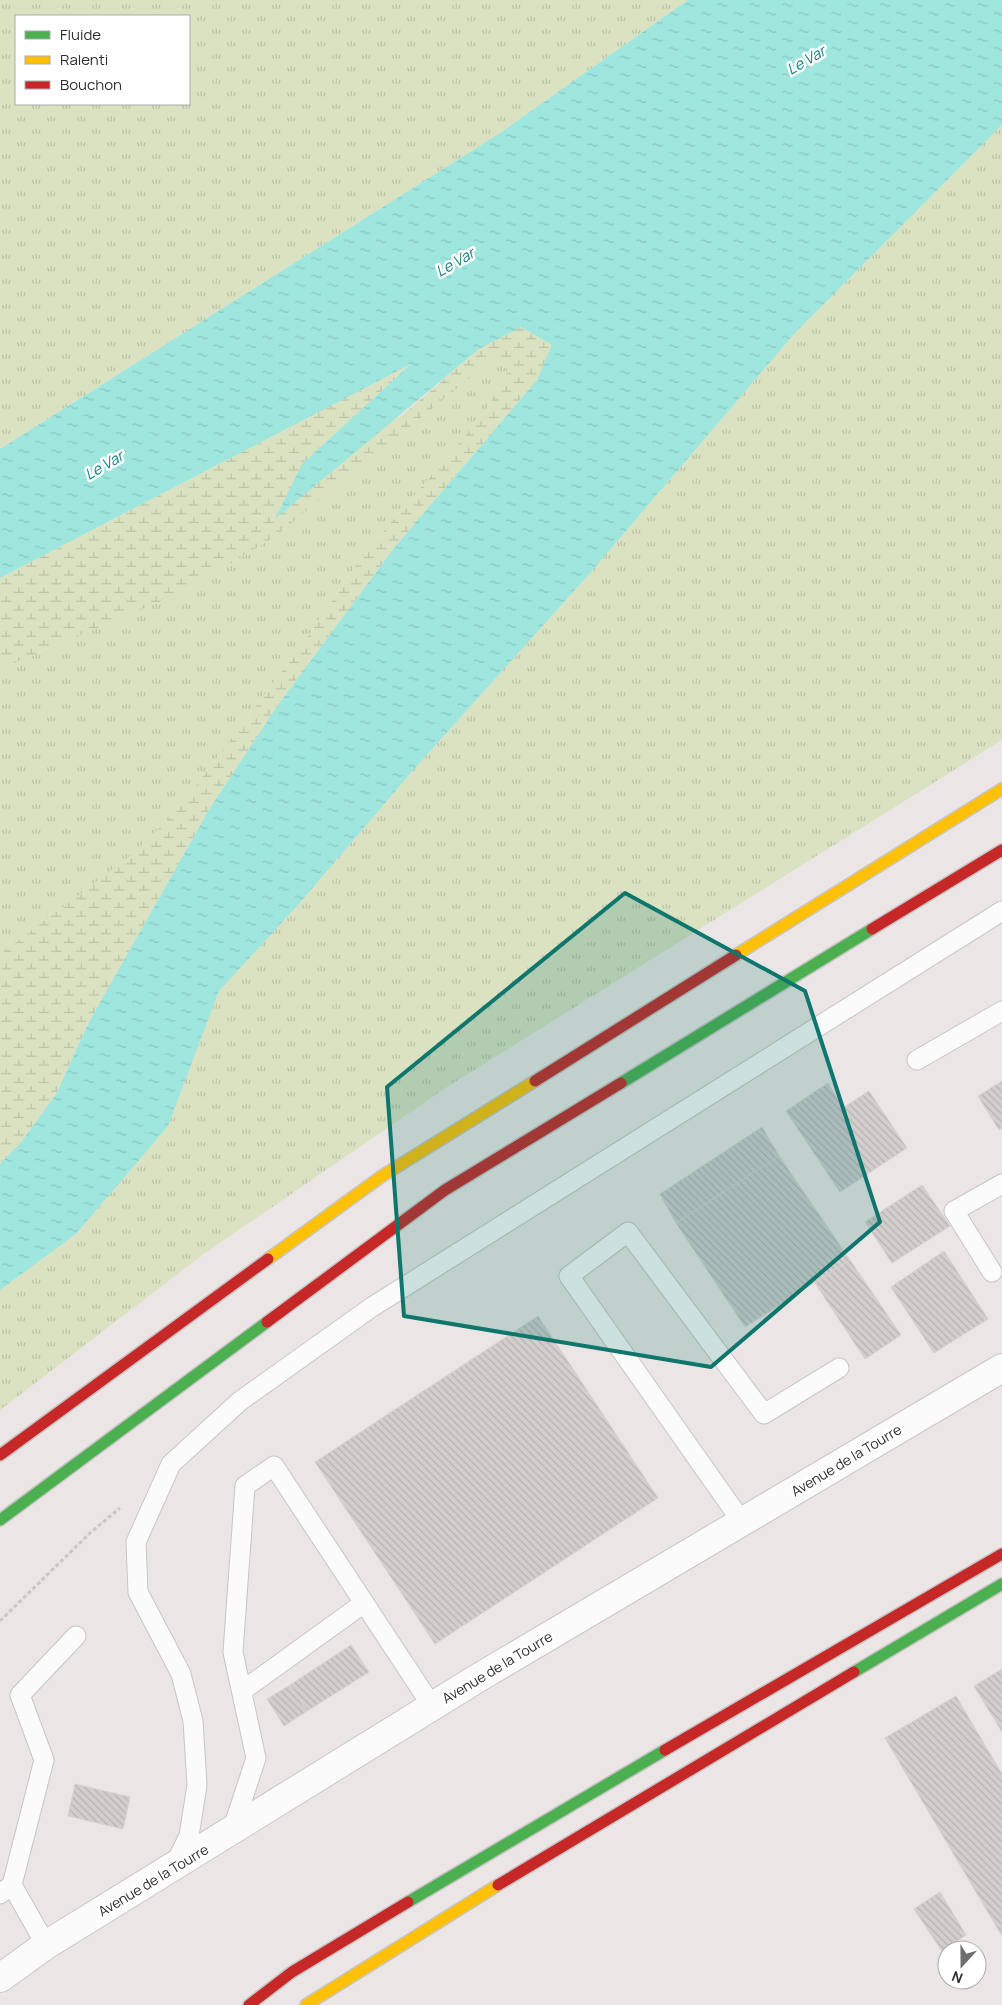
<svg xmlns="http://www.w3.org/2000/svg" width="1002" height="2005" font-family="Manrope,sans-serif">
<style>
.grass{fill:url(#grass-tufts);fill-rule:evenodd}
.wetland{fill:url(#wetland-marsh)}
.water{fill:url(#water-ripples)}
.building{fill:url(#building-back-hatch);stroke:#d6d2d1}
.lines{fill:none;stroke-linecap:round;stroke-linejoin:round}
.lane-casing{stroke:#c6c5c6;stroke-width:21}
.street-casing{stroke:#c6c5c6;stroke-width:30}
.fast-casing{stroke:#c6c4c4;stroke-width:14}
.slow-casing{stroke:#c6c4c4;stroke-width:14}
.jam-casing{stroke:#c6c4c4;stroke-width:14}
.path{stroke:#c8c7c7;stroke-width:3;stroke-dasharray:4 2.5;stroke-linecap:butt}
.lane{stroke:#fcfbfb;stroke-width:19}
.street{stroke:#fcfbfb;stroke-width:28}
.fast{stroke:#4caf50;stroke-width:11}
.slow{stroke:#ffc107;stroke-width:11}
.jam{stroke:#c62828;stroke-width:11}
.marked{fill:#0f766e;fill-opacity:0.2;stroke:#0f766e;stroke-width:4;stroke-linejoin:round}
.labels{text-anchor:middle;dominant-baseline:central;stroke-width:5;stroke-linejoin:round;paint-order:stroke}
.street-label{font-size:14px;fill:#2e2e2e;stroke:#fff}
.water-label{font-size:15px;font-style:italic;fill:#188381;stroke:#fff}
</style>
<defs>
<pattern id="grass-tufts" width="24" height="20" patternUnits="userSpaceOnUse" patternTransform="scale(1.25)"><rect width="24" height="20" fill="#dae2c1"/><path d="M3 7l-1-3M5 7V3M7 7l1-3M15 17l-1-3M17 17v-4M19 17l1-3" fill="none" stroke="#bbc2a6"/></pattern>
<pattern id="wetland-marsh" width="20" height="14" patternUnits="userSpaceOnUse" patternTransform="scale(1.25)"><rect width="20" height="14" fill="#dae2c1"/><path d="M1 5h8M5 5V1M11 12h8M15 12V8" fill="none" stroke="#bbc2a6"/></pattern>
<pattern id="water-ripples" width="26" height="14" patternUnits="userSpaceOnUse" patternTransform="scale(1.25)"><rect width="26" height="14" fill="#9fe6df"/><path d="M2 4q2-2 4 0t4 0M15 11q2-2 4 0t4 0" fill="none" stroke="#89c6c0"/></pattern>
<pattern id="building-back-hatch" width="6" height="6" patternUnits="userSpaceOnUse" patternTransform="scale(1.25)"><rect width="6" height="6" fill="#d3cfce"/><path d="M-1 5l2 2M0 0l6 6M5-1l2 2" fill="none" stroke="#b5b2b1"/></pattern>
</defs>
<rect width="100%" height="100%" fill="#ebe6e5"/>
<g class="grass">
<path d="M0 0H688L500 133 0 449ZM16 16H189V104H16Z"/>
<path d="M1002 125V740L447 1087 205 1253 0 1410V1290L76 1234 168 1126 219 991 298 905 415 768 591 572 794 334Z"/>
<path d="M499 353 507 373 485 412 361 558 304 642 180 807 134 854 0 954V669L181 593 273 538Z"/>
</g>
<path class="wetland" d="M521 327 553 345 537 380 394 548 278 705 210 808 89 1022 56 1094 22 1141 0 1164V954L133 854 180 807 304 642 361 558 485 412 507 373 499 354 273 538 181 593 0 669V578L413 363 302 464 400 417 479 349Z"/>
<path class="water" d="M688 0H1002V125L794 334 591 572 415 768 298 905 219 991 168 1126 76 1234 0 1290V1164L22 1141 56 1094 89 1022 210 808 278 705 394 548 537 380 552 345 521 327 479 349 275 519 302 464 411 364 0 578V449L500 133Z"/>
<g class="building">
<path d="M1002 1081V1128L999 1130 978 1096Z"/>
<path d="M828 1083 843 1108 869 1091 907 1148 840 1192 786 1111Z"/>
<path d="M762 1127 779 1156 676 1223 660 1194Z"/>
<path d="M779 1156 850 1260 745 1327 676 1223Z"/>
<path d="M922 1185 950 1226 892 1263 865 1222Z"/>
<path d="M944 1251 988 1319 934 1353 891 1287Z"/>
<path d="M850 1260 901 1335 865 1359 815 1283Z"/>
<path d="M538 1316 658 1498 435 1644 315 1462Z"/>
<path d="M351 1645 369 1672 307 1711 290 1685Z"/>
<path d="M1002 1669V1732L974 1686Z"/>
<path d="M290 1685 307 1711 284 1726 267 1699Z"/>
<path d="M956 1696 1002 1774V1936L885 1738Z"/>
<path d="M75 1784 130 1797 123 1829 68 1816Z"/>
<path d="M940 1892 966 1935 942 1951 914 1909Z"/>
</g>
<g class="lines">
<defs>
<g id="lane">
<path d="M917 1060 1002 1011"/>
<path d="M992 1272 954 1211 1002 1184"/>
<path d="M742 1522 569 1276 628 1232 764 1414 839 1368"/>
<path d="M242 1691 364 1603"/>
<path d="M232 1831 256 1758 233 1652 245 1486 274 1466 432 1706"/>
<path d="M175 1864 189 1836 197 1785 193 1721 181 1674 138 1592 136 1542 171 1464 240 1401 372 1307 1002 911"/>
<path d="M12 1885 44 1760 20 1695 76 1636"/>
<path d="M0 1894 12 1885 46 1945"/>
</g>
<path id="street" d="M0 1978 46 1945 478 1678 1002 1368"/>
<g id="fast">
<path d="M621 1083 872 929"/>
<path d="M0 1520 267 1322"/>
<path d="M854 1672 1002 1584"/>
<path d="M408 1902 665 1750"/>
</g>
<g id="slow">
<path d="M736 955 1002 789"/>
<path d="M268 1259 382 1176 535 1081"/>
<path d="M306 2005 498 1885"/>
</g>
<g id="jam">
<path d="M872 929 1002 850"/>
<path d="M535 1081 736 955"/>
<path d="M267 1322 445 1190 621 1083"/>
<path d="M0 1455 268 1259"/>
<path d="M665 1750 1002 1554"/>
<path d="M498 1885 854 1672"/>
<path d="M249 2005 292 1972 408 1902"/>
</g>
</defs>
<use href="#lane" class="lane-casing"/>
<use href="#street" class="street-casing"/>
<use href="#fast" class="fast-casing"/>
<use href="#slow" class="slow-casing"/>
<use href="#jam" class="jam-casing"/>
<path class="path" d="M0 1621 90 1533 120 1508"/>
<use href="#lane" class="lane"/>
<use href="#street" class="street"/>
<use href="#fast" class="fast"/>
<use href="#slow" class="slow"/>
<use href="#jam" class="jam"/>
</g>
<path class="marked" d="M625 893 805 991 880 1222 711 1367 404 1316 387 1087Z"/>
<g class="labels">
<g class="street-label">
<text transform="translate(846 1460) rotate(-31)">Avenue de la Tourre</text>
<text transform="translate(497 1667) rotate(-31)">Avenue de la Tourre</text>
<text transform="translate(153 1880) rotate(-31)">Avenue de la Tourre</text>
</g>
<g class="water-label">
<text transform="translate(806 60) rotate(-30)">Le Var</text>
<text transform="translate(455 262) rotate(-30)">Le Var</text>
<text transform="translate(104 465) rotate(-30)">Le Var</text>
</g>
</g>
<rect x="15" y="15" width="175" height="90" fill="#ffffff" stroke="#ababab"/>
<rect x="25" y="31" width="25" height="8" fill="#4caf50" stroke="#ababab"/>
<text x="60" y="40" font-size="15" fill="#2e2e2e">Fluide</text>
<rect x="25" y="56" width="25" height="8" fill="#ffc107" stroke="#ababab"/>
<text x="60" y="65" font-size="15" fill="#2e2e2e">Ralenti</text>
<rect x="25" y="81" width="25" height="8" fill="#c62828" stroke="#ababab"/>
<text x="60" y="90" font-size="15" fill="#2e2e2e">Bouchon</text>
<g transform="translate(962 1965) rotate(201)"><circle r="24" fill="#ffffff" stroke="#ababab"/>
<path d="M0-4L9 19L0 12L-9 19Z" fill="#706e6e"/>
<text y="-8" font-size="14" font-weight="bold" text-anchor="middle" fill="#2e2e2e">N</text>
</g>
</svg>
